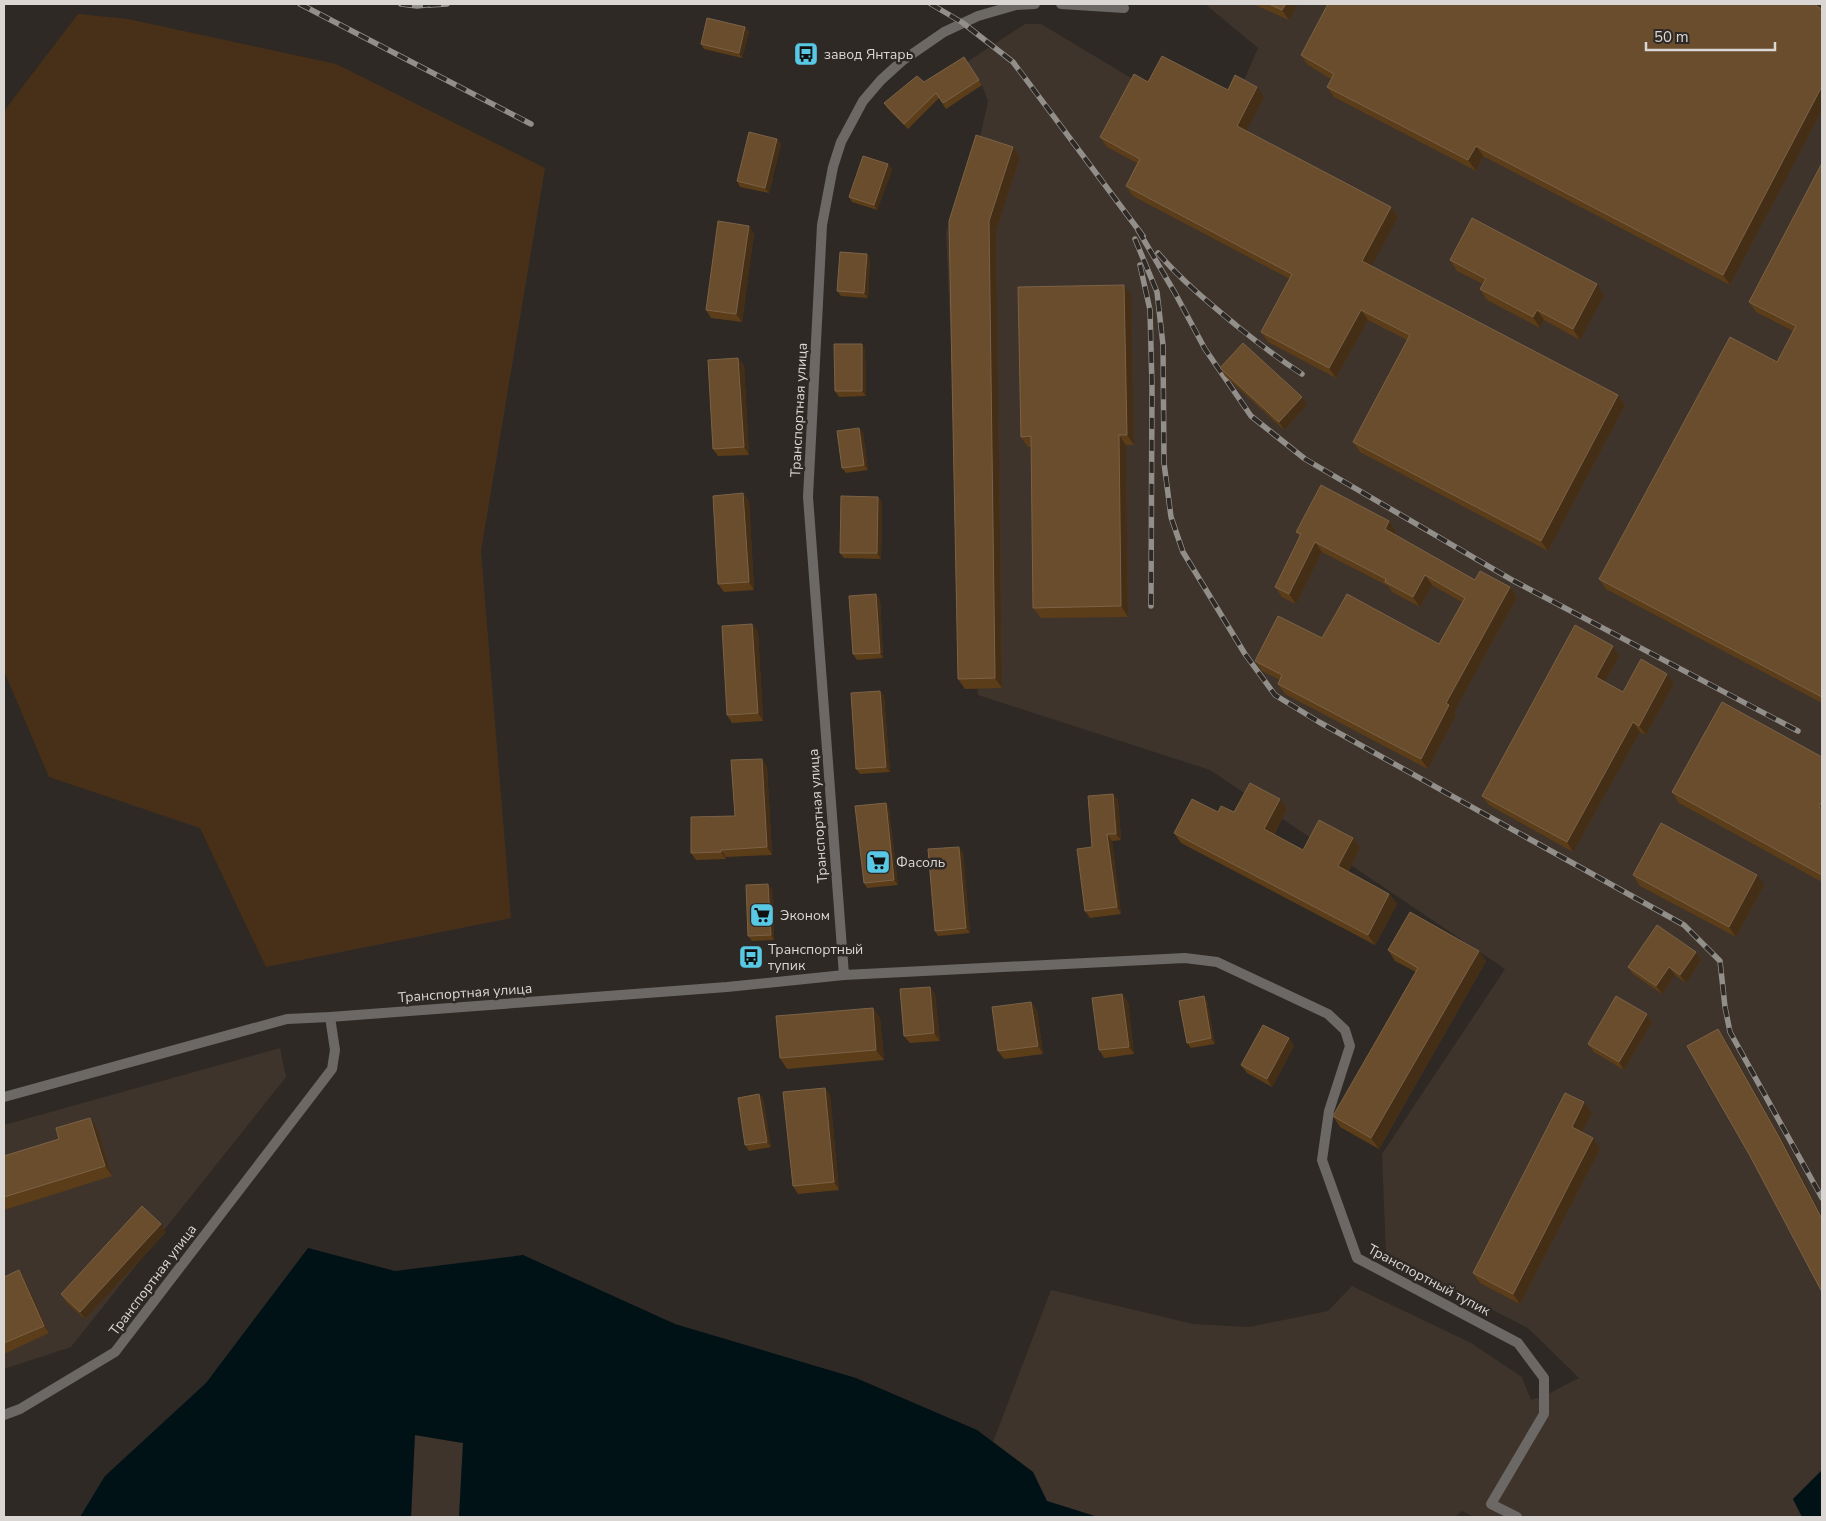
<svg xmlns="http://www.w3.org/2000/svg" width="1826" height="1521" font-family="'Nunito Sans',sans-serif">
<style>
.built{fill:#3e342b}
.green{fill:#483018}
.water{fill:#011217}
.lines{fill:none;stroke-linecap:round;stroke-linejoin:round}
.minor{stroke:#6b6865;stroke-width:10}
.tertiary{stroke:#6b6865;stroke-width:10}
.rail-casing{stroke:#928e8a;stroke-width:5.5}
.rail{stroke:#2e2924;stroke-width:4;stroke-dasharray:11;stroke-linecap:butt}
.wall{fill:#5c3d19}
.shaded-wall{fill:#442e15}
.building{fill:#694d2d;stroke:#7b6247}
.labels{text-anchor:middle;dominant-baseline:central;stroke-width:5;stroke-linejoin:round;paint-order:stroke}
.poi-label{font-size:14px;fill:#dad6d3;stroke:#2e2924;text-anchor:start}
.street-label{font-size:14px;fill:#dad6d3;stroke:#2e2924}
</style>
<rect width="100%" height="100%" fill="#2e2924"/>
<g class="built">
<path d="M1205 4H1822V1470L1793 1499 1802 1517H1474L1462 1511 1455 1517H1098L1046 1501 1033 1472 993 1442 1051 1290 1193 1324 1249 1327 1328 1311 1352 1286 1471 1343 1522 1377 1531 1400 1544 1396 1579 1378 1528 1328 1386 1256 1382 1154 1505 969 1210 770 978 695 955 438 946 232 979 142 988 101 982 85 967 62 1025 24H1041L1141 84 1221 124 1242 85 1258 48Z"/>
<path d="M280 1048 286 1077 71 1347 4 1369V1125Z"/>
<path d="M414 1435 463 1443 459 1517H411Z"/>
</g>
<path class="green" d="M78 14 128 19 336 64 545 168 481 551 511 918 266 967 200 828 49 777 4 671V111Z"/>
<g class="water">
<path d="M308 1248 395 1271 523 1255 675 1324 856 1378 977 1430 1033 1472 1047 1501 1098 1517H459L463 1443 415 1435 411 1517H80L105 1476 206 1383Z"/>
<path d="M1822 1470V1517H1802L1793 1499Z"/>
</g>
<g class="lines">
<g class="minor">
<path d="M1035 4 1016 5 978 16 944 32 902 61 881 80 863 101 841 142 833 167 822 225 808 497 844 975 1185 958 1217 962 1328 1014 1345 1030 1350 1046 1329 1111 1322 1160 1357 1258 1518 1343 1544 1378V1414L1491 1504 1517 1517"/>
<path d="M1061 4 1124 8"/>
<path d="M4 1415 20 1409 115 1352 332 1069 335 1050 330 1017"/>
</g>
<path class="tertiary" d="M4 1097 287 1019 330 1017 727 987 844 975"/>
<defs>
<g id="rail">
<path d="M300 4 531 124"/>
<path d="M401 4 417 6 435 4"/>
<path d="M931 4 963 23 1013 62 1143 236"/>
<path d="M430 5 447 4"/>
<path d="M1138 230 1175 293 1205 349 1251 416 1305 459 1514 581 1798 731"/>
<path d="M1135 239 1157 292 1163 345 1164 463 1171 517 1183 552 1245 654 1275 695 1319 722 1684 925 1720 961 1725 1007 1730 1032 1822 1198"/>
<path d="M1158 253C1182 281 1208 302 1237 326 1258 343 1279 359 1302 374"/>
<path d="M1140 265 1150 310 1152 386 1151 606"/>
</g>
</defs>
<use href="#rail" class="rail-casing"/>
<use href="#rail" class="rail"/>
</g>
<g class="wall">
<path d="M1253 4H1298L1289 20Z"/>
<path d="M1822 4V110L1730 285 1483 156 1476 171 1334 97 1327 87 1331 79 1308 65 1301 55Z"/>
<path d="M745 27 749 32 742 58 704 49 701 44Z"/>
<path d="M964 57 982 85 946 109 939 98 908 129 887 108 884 103 924 82Z"/>
<path d="M1148 82 1228 90 1264 97 1246 131 1391 207 1398 217 1371 266 1618 395 1625 405 1548 551 1360 452 1353 442 1407 340 1368 320 1336 378 1268 342 1261 332 1290 279 1133 196 1126 186 1137 163 1107 147 1100 137Z"/>
<path d="M777 139 781 144 769 193 740 187 737 181Z"/>
<path d="M1013 147 1020 157 996 231 1002 688 965 689 958 679 949 221Z"/>
<path d="M1822 163V703L1606 589 1599 579 1777 362 1793 331 1756 312 1749 302Z"/>
<path d="M888 164 892 170 877 210 852 202 849 197Z"/>
<path d="M754 233 742 322 711 318 706 310Z"/>
<path d="M867 254 870 259 868 298 841 296 837 291Z"/>
<path d="M1450 260 1604 295 1580 340 1544 320 1540 328 1487 300 1480 289 1483 284 1457 271Z"/>
<path d="M1131 295 1134 445H1126L1128 617 1041 618 1033 608 1031 447H1028L1021 437Z"/>
<path d="M862 344 865 349 866 396 839 397 835 391Z"/>
<path d="M738 358 744 366 749 455 718 456 713 449Z"/>
<path d="M1220 368 1307 405 1284 430 1225 376Z"/>
<path d="M859 428 863 433 868 470 846 473 842 468Z"/>
<path d="M743 493 749 501 754 590 724 592 718 584Z"/>
<path d="M878 497 882 502 881 559 844 558 840 553Z"/>
<path d="M1389 521 1396 531 1394 534 1475 580 1510 587 1517 597 1454 712 1456 715 1428 769 1285 694 1278 684 1280 680 1262 671 1255 661 1322 638 1439 644 1462 602 1432 585 1420 607 1392 592 1388 586 1322 552 1296 604 1282 597 1275 587 1300 537 1296 532Z"/>
<path d="M880 599 883 658 857 660 853 654Z"/>
<path d="M752 624 758 632 763 721 732 723 727 715Z"/>
<path d="M1619 656 1605 682 1623 692 1674 683 1646 735 1640 732 1573 852 1489 805 1482 796Z"/>
<path d="M880 691 884 696 890 772 860 774 856 769Z"/>
<path d="M1822 757V882L1679 803 1672 792Z"/>
<path d="M767 766 772 855 726 857V859L696 860 691 853 735 816Z"/>
<path d="M1113 794 1118 800 1121 840 1112 841 1121 914 1090 918 1085 911 1092 847Z"/>
<path d="M1280 799 1287 809 1274 835 1303 850 1353 838 1360 848 1348 872 1389 894 1397 904 1375 945 1181 843 1174 833 1218 812H1234Z"/>
<path d="M886 803 889 809 898 885 867 888 864 883Z"/>
<path d="M963 852 970 933 938 936 935 931Z"/>
<path d="M1633 875 1764 885 1736 937 1640 886Z"/>
<path d="M772 889 774 940 752 941 748 936Z"/>
<path d="M1388 950 1486 961 1379 1149 1340 1127 1333 1116 1416 972 1395 961Z"/>
<path d="M1696 952 1701 960 1686 983 1675 975 1662 994 1633 974 1628 967Z"/>
<path d="M930 987 935 995 940 1041 910 1043 904 1036Z"/>
<path d="M1122 994 1128 1002 1134 1054 1104 1058 1099 1050Z"/>
<path d="M1204 996 1207 1001 1215 1044 1191 1048 1187 1043Z"/>
<path d="M1031 1002 1037 1010 1043 1054 1004 1059 998 1051Z"/>
<path d="M873 1008 880 1018 884 1060 787 1069 780 1058Z"/>
<path d="M1647 1014 1652 1022 1624 1070 1594 1052 1588 1044Z"/>
<path d="M1289 1038 1294 1046 1272 1087 1247 1073 1241 1065Z"/>
<path d="M825 1088 830 1095 839 1190 798 1194 793 1186Z"/>
<path d="M759 1094 763 1099 771 1147 749 1151 745 1145Z"/>
<path d="M1584 1102 1592 1113 1581 1133 1593 1138 1600 1149 1520 1304 1480 1283 1473 1273Z"/>
<path d="M97 1128 112 1176 4 1210V1156Z"/>
<path d="M166 1232 85 1319 66 1302 61 1294Z"/>
<path d="M19 1270 24 1278 49 1333 4 1354V1277Z"/>
</g>
<g class="shaded-wall">
<path d="M1286 4H1298L1289 20 1282 10Z"/>
<path d="M1817 4H1822V14L1816 6Z"/>
<path d="M745 27 749 32 742 58 739 53Z"/>
<path d="M1822 86V110L1730 285 1723 275Z"/>
<path d="M1257 87 1264 97 1244 136 1237 126Z"/>
<path d="M777 139 781 144 769 193 765 188Z"/>
<path d="M1476 146 1483 156 1476 171 1468 160Z"/>
<path d="M1013 147 1020 157 996 231 1002 688 995 678 989 221Z"/>
<path d="M888 164 892 170 877 210 874 205Z"/>
<path d="M1391 207 1398 217 1369 271 1362 261Z"/>
<path d="M749 226 754 233 742 322 736 314Z"/>
<path d="M867 254 870 259 868 298 864 293Z"/>
<path d="M1597 284 1604 295 1580 340 1573 329Z"/>
<path d="M1124 285 1131 295 1134 445 1127 435Z"/>
<path d="M1361 310 1368 320 1336 378 1329 368Z"/>
<path d="M1537 310 1544 320 1540 328 1533 317Z"/>
<path d="M862 344 865 349 866 396 862 391Z"/>
<path d="M738 358 744 366 749 455 744 447Z"/>
<path d="M1618 395 1625 405 1548 551 1541 541Z"/>
<path d="M1302 397 1307 405 1284 430 1279 422Z"/>
<path d="M859 428 863 433 868 470 864 465Z"/>
<path d="M1119 435 1126 445 1128 617 1121 606Z"/>
<path d="M743 493 749 501 754 590 749 582Z"/>
<path d="M878 497 882 502 881 559 877 553Z"/>
<path d="M1389 521 1396 531 1392 539 1385 529Z"/>
<path d="M1315 542 1322 552 1296 604 1289 594Z"/>
<path d="M1425 575 1432 585 1420 607 1413 597Z"/>
<path d="M1510 587 1517 597 1454 712 1456 715 1428 769 1421 759 1446 703Z"/>
<path d="M876 594 880 599 883 658 880 653Z"/>
<path d="M752 624 758 632 763 721 758 713Z"/>
<path d="M1613 646 1619 656 1602 687 1596 677Z"/>
<path d="M1667 674 1674 683 1646 735 1639 726Z"/>
<path d="M880 691 884 696 890 772 886 767Z"/>
<path d="M1633 722 1640 732 1573 852 1567 842Z"/>
<path d="M762 759 767 766 772 855 767 847Z"/>
<path d="M1113 794 1118 800 1121 840 1116 834Z"/>
<path d="M1280 799 1287 809 1271 840 1264 829Z"/>
<path d="M1822 801V812L1819 807Z"/>
<path d="M886 803 889 809 898 885 894 880Z"/>
<path d="M1107 834 1112 841 1121 914 1117 907Z"/>
<path d="M1353 838 1360 848 1345 877 1338 866Z"/>
<path d="M959 847 963 852 970 933 966 928Z"/>
<path d="M721 850 726 857V859L721 852Z"/>
<path d="M1757 875 1764 885 1736 937 1729 927Z"/>
<path d="M768 884 772 889 774 940 771 935Z"/>
<path d="M1389 894 1397 904 1375 945 1368 935Z"/>
<path d="M1479 951 1486 961 1379 1149 1371 1138Z"/>
<path d="M1696 952 1701 960 1686 983 1680 975Z"/>
<path d="M1669 967 1675 975 1662 994 1656 986Z"/>
<path d="M930 987 935 995 940 1041 934 1033Z"/>
<path d="M1122 994 1128 1002 1134 1054 1129 1047Z"/>
<path d="M1204 996 1207 1001 1215 1044 1211 1038Z"/>
<path d="M1031 1002 1037 1010 1043 1054 1038 1046Z"/>
<path d="M873 1008 880 1018 884 1060 876 1050Z"/>
<path d="M1647 1014 1652 1022 1624 1070 1619 1062Z"/>
<path d="M1718 1029 1725 1039 1786 1147 1822 1216V1219Z"/>
<path d="M1289 1038 1294 1046 1272 1087 1267 1079Z"/>
<path d="M825 1088 830 1095 839 1190 834 1182Z"/>
<path d="M759 1094 763 1099 771 1147 767 1142Z"/>
<path d="M1584 1102 1592 1113 1579 1138 1572 1127Z"/>
<path d="M90 1118 97 1128 112 1176 105 1166Z"/>
<path d="M1593 1138 1600 1149 1520 1304 1513 1294Z"/>
<path d="M161 1224 166 1232 85 1319 80 1312Z"/>
<path d="M19 1270 24 1278 49 1333 44 1326Z"/>
</g>
<g class="building">
<path d="M1269 4H1286L1282 10Z"/>
<path d="M1328 4H1817L1816 6 1822 9V86L1723 275 1476 146 1468 160 1327 87 1334 74 1301 55Z"/>
<path d="M707 18 745 27 739 53 701 44Z"/>
<path d="M1162 56 1228 90 1235 75 1257 87 1237 126 1391 207 1362 261 1618 395 1541 541 1353 442 1410 335 1361 310 1329 368 1261 332 1292 274 1126 186 1140 159 1100 137 1134 74 1148 82Z"/>
<path d="M964 57 979 80 943 103 936 93 904 124 884 103 917 76 924 82Z"/>
<path d="M749 132 777 139 765 188 737 181Z"/>
<path d="M976 135 1013 147 989 221 995 678 958 679 949 221Z"/>
<path d="M863 156 888 164 874 205 849 197Z"/>
<path d="M1822 163V697L1599 579 1730 337 1777 362 1796 326 1749 302Z"/>
<path d="M1472 218 1597 284 1573 329 1537 310 1533 317 1480 289 1486 279 1450 260Z"/>
<path d="M718 221 749 226 736 314 706 310Z"/>
<path d="M840 252 867 254 864 293 837 291Z"/>
<path d="M1124 285 1127 435H1119L1121 606 1033 608 1031 436 1021 437 1018 287Z"/>
<path d="M1243 343 1302 397 1279 422 1220 368Z"/>
<path d="M834 344H862V391H835Z"/>
<path d="M738 358 744 447 713 449 708 360Z"/>
<path d="M859 428 864 465 842 468 837 431Z"/>
<path d="M1321 485 1389 521 1385 529 1475 580 1480 571 1510 587 1446 703 1449 705 1421 759 1278 684 1282 675 1255 661 1278 616 1322 638 1347 594 1439 644 1465 598 1425 575 1413 597 1385 582 1386 579 1315 542 1289 594 1275 587 1301 534 1296 532Z"/>
<path d="M743 493 749 582 718 584 713 496Z"/>
<path d="M841 496 878 497 877 553H840Z"/>
<path d="M876 594 880 653 853 654 849 596Z"/>
<path d="M752 624 758 713 727 715 722 626Z"/>
<path d="M1575 625 1613 646 1596 677 1623 692 1641 659 1667 674 1639 726 1633 722 1567 842 1482 796Z"/>
<path d="M880 691 886 767 856 769 851 693Z"/>
<path d="M1722 702 1822 757V801L1819 807 1822 809V875L1672 792Z"/>
<path d="M762 759 767 847 721 850V852L691 853V817L735 816 731 760Z"/>
<path d="M1250 783 1280 799 1264 829 1303 850 1319 820 1353 838 1338 866 1389 894 1368 935 1174 833 1192 799 1218 812 1221 806 1234 812Z"/>
<path d="M1113 794 1116 834H1107L1117 907 1085 911 1077 849 1092 847 1088 796Z"/>
<path d="M886 803 894 880 864 883 855 806Z"/>
<path d="M1661 823 1757 875 1729 927 1633 875Z"/>
<path d="M959 847 966 928 935 931 928 849Z"/>
<path d="M768 884 771 935 748 936 746 885Z"/>
<path d="M1410 912 1479 951 1371 1138 1333 1116 1418 968 1388 950Z"/>
<path d="M1657 925 1696 952 1680 975 1669 967 1656 986 1628 967Z"/>
<path d="M930 987 934 1033 904 1036 900 989Z"/>
<path d="M1122 994 1129 1047 1099 1050 1092 998Z"/>
<path d="M1204 996 1211 1038 1187 1043 1179 1001Z"/>
<path d="M1616 996 1647 1014 1619 1062 1588 1044Z"/>
<path d="M1031 1002 1038 1046 998 1051 992 1007Z"/>
<path d="M873 1008 876 1050 780 1058 776 1016Z"/>
<path d="M1263 1025 1289 1038 1267 1079 1241 1065Z"/>
<path d="M1718 1029 1779 1137 1822 1219V1292L1749 1154 1687 1046Z"/>
<path d="M825 1088 834 1182 793 1186 783 1092Z"/>
<path d="M1565 1093 1584 1102 1572 1127 1593 1138 1513 1294 1473 1273Z"/>
<path d="M759 1094 767 1142 745 1145 738 1098Z"/>
<path d="M90 1118 105 1166 4 1197V1156L59 1139 56 1128Z"/>
<path d="M142 1206 161 1224 80 1312 61 1294Z"/>
<path d="M19 1270 44 1326 4 1343V1277Z"/>
</g>
<defs>
<symbol id="bus-square" viewBox="-11 -11 22 22"><rect x="-9" y="-9" width="18" height="18" rx="4" fill="#58c8e4" stroke="#2e2924"/><path d="M-5-6H5V4H4V6H2V4H-2V6H-4V4H-5ZM-3.5-4V0h7V-4ZM-3.5 1.2v1.5H-2V1.2ZM2 1.2v1.5H3.5V1.2Z" fill="#111"/></symbol>
<symbol id="supermarket-square" viewBox="-11 -11 22 22"><rect x="-9" y="-9" width="18" height="18" rx="4" fill="#58c8e4" stroke="#2e2924"/><path d="M-6-5.5h2.5l.6 2H6L4.5 2H-2.5L-4.4-4H-6ZM-1.5 3.2a1.3 1.3 0 1 0 .1 0ZM3 3.2a1.3 1.3 0 1 0 .1 0Z" fill="#111"/></symbol>
</defs>
<g fill-rule="evenodd">
<use href="#bus-square" x="792" y="40" width="28" height="28"/>
<use href="#supermarket-square" x="864" y="848" width="28" height="28"/>
<use href="#supermarket-square" x="748" y="901" width="28" height="28"/>
<use href="#bus-square" x="737" y="943" width="28" height="28"/>
</g>
<g class="labels">
<g class="poi-label">
<text x="824" y="54">завод Янтарь</text>
<text x="896" y="862">Фасоль</text>
<text x="780" y="915">Эконом</text>
<text x="768" y="949">Транспортный<tspan x="768" dy="16">тупик</tspan></text>
</g>
<g class="street-label">
<text transform="translate(799 410) rotate(-87)">Транспортная улица</text>
<text transform="translate(818 816) rotate(-94)">Транспортная улица</text>
<text transform="translate(465 993) rotate(-4)">Транспортная улица</text>
<text transform="translate(153 1280) rotate(-53)">Транспортная улица</text>
<text transform="translate(1429 1280) rotate(28)">Транспортный тупик</text>
</g>
</g>
<rect width="1826" height="1521" fill="none" stroke="#dad6d3" stroke-width="10"/>
<path d="M1646 42v8h129v-8" fill="none" stroke="#dad6d3" stroke-width="2.5"/>
<text x="1654" y="42" font-size="15" fill="#dad6d3" stroke="#2e2924" stroke-width="4" paint-order="stroke">50 m</text>
</svg>
